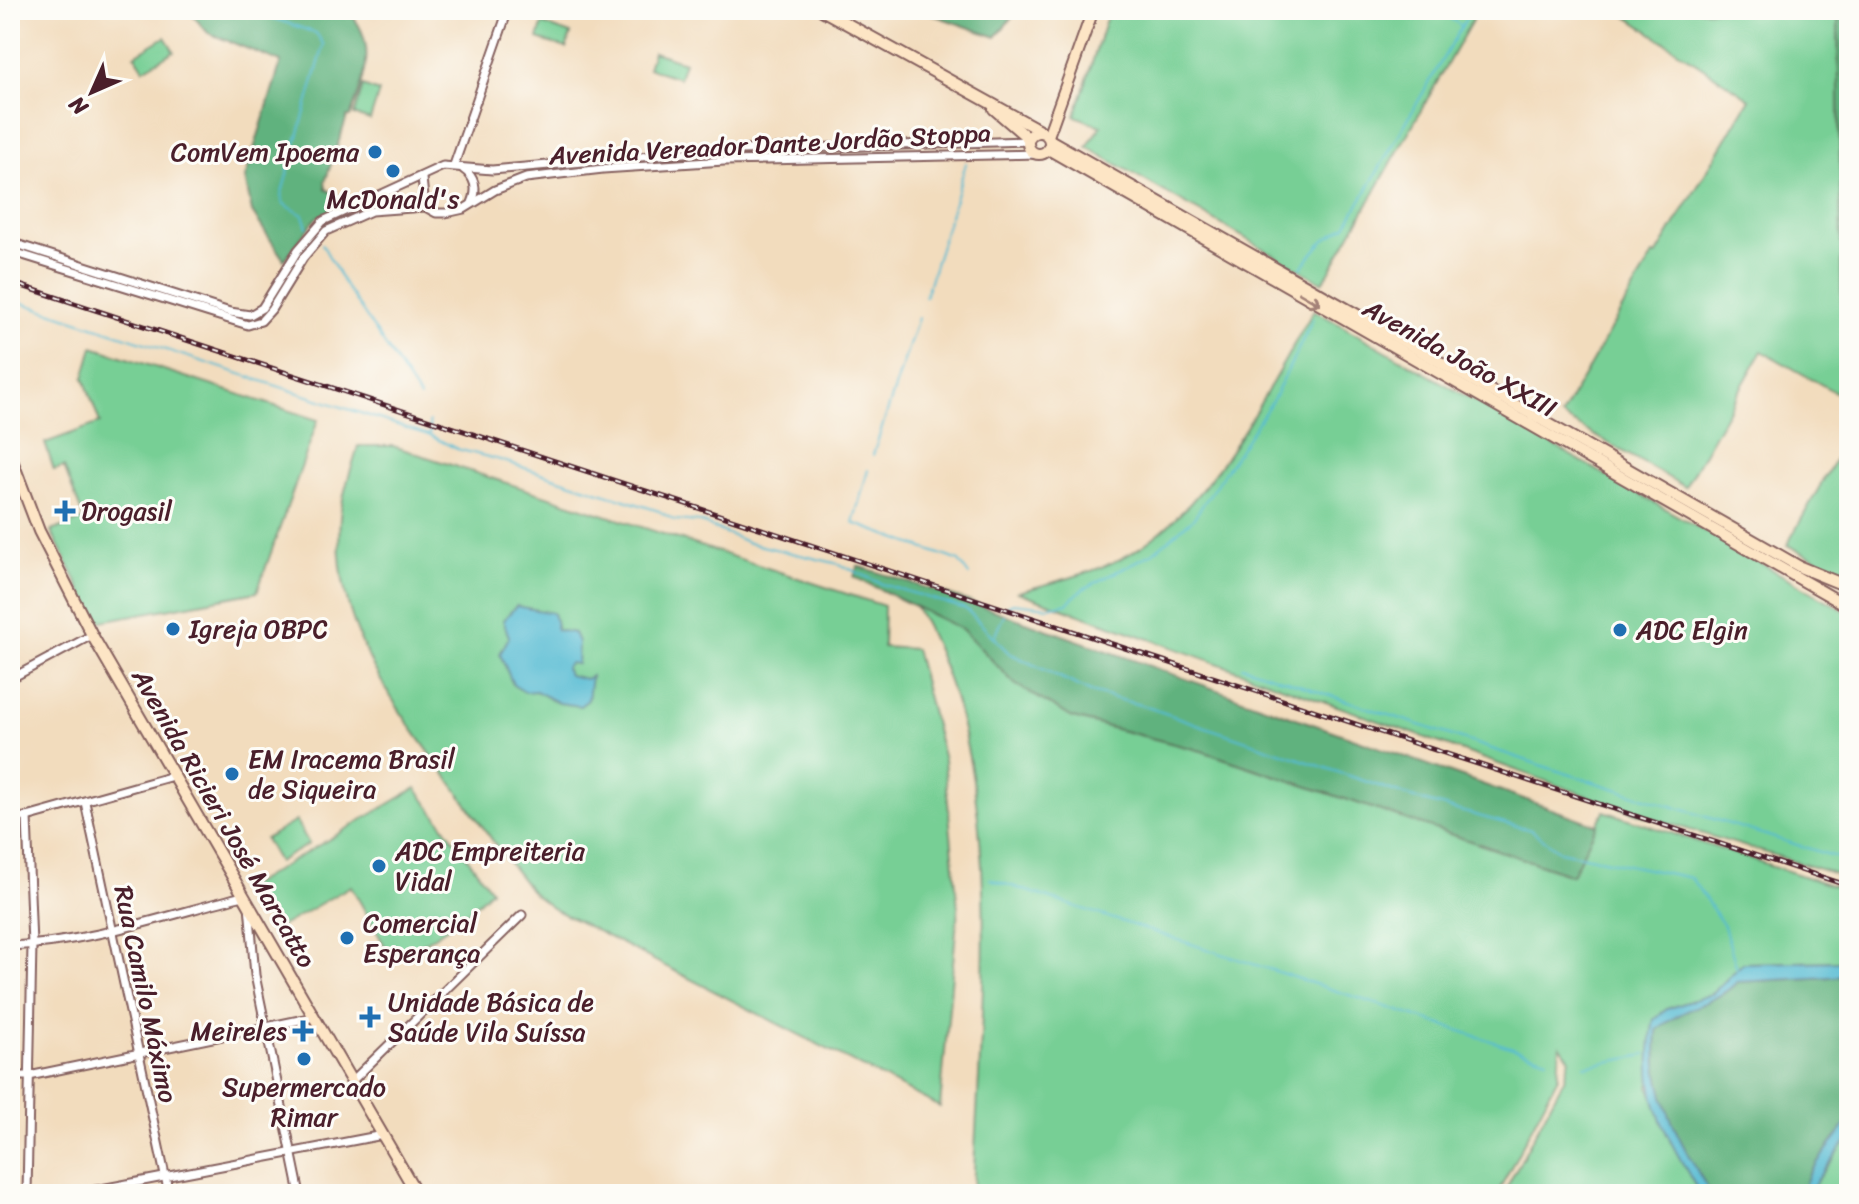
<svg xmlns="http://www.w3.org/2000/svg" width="1859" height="1204" font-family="Sriracha,sans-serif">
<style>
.green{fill:#77cf95;stroke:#607760;stroke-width:2}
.forest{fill:#61b27e;stroke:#566854;stroke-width:2}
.water{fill:#55bbd3;stroke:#506d7f;stroke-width:2}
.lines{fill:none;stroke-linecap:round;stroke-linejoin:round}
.stream{stroke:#55bbd3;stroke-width:2}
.street-casing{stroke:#85615e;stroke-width:11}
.secondary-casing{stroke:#85615e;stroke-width:14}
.street{stroke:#fff;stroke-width:7}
.secondary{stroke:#fde5c5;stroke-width:10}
.rail-casing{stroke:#4a1f2b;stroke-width:5}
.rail{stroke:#fdfcf7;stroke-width:2;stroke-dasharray:6;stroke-linecap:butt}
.oneway{stroke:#a48278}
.poi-dot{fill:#1f6fb2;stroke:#fdfcf7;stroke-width:3}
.labels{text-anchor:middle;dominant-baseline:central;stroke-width:6;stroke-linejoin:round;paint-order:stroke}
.street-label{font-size:26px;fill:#4a1f2b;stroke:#fdfcf7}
.poi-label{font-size:26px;fill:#4a1f2b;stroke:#fdfcf7;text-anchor:start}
</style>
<rect width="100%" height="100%" fill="#fdfcf7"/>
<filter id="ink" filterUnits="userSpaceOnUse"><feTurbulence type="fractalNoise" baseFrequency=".0125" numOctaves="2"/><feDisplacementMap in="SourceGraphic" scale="16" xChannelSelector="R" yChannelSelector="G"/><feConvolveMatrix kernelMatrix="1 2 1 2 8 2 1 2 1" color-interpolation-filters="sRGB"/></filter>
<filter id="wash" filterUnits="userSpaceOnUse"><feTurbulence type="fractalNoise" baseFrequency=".006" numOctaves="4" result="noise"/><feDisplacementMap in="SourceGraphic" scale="32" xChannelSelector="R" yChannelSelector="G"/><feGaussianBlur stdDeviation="1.8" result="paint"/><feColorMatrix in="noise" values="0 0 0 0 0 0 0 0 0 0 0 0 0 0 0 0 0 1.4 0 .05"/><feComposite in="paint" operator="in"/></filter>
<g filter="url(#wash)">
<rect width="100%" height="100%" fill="#f2dcbd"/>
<g class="green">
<path d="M1109 10H1478L1323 283 1087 147 1101 126 1075 116Z"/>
<path d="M1617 10H1838L1842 324 1849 327V400L1762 351 1685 487 1561 416 1653 255 1656 256 1750 99Z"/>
<path d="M542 24 571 34 566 48 538 39Z"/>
<path d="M165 37 174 51 144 69 135 55Z"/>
<path d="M653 52 684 62 679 78 648 68Z"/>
<path d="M363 86 379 92 370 120 354 115Z"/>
<path d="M1314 310 1849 613V878L1644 816 1018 592C1056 581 1098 573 1133 552 1216 501 1265 391 1314 310Z"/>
<path d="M93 347 318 420 257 592 97 622 51 531 84 519 64 467 54 470 45 443 100 423 84 378Z"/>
<path d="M1849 434V575L1787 545Z"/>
<path d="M358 446H393L884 606 883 647 915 649 944 760 958 908 940 1107 552 908 533 893C501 856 475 814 446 775 386 694 332 623 340 517 342 493 352 468 358 446Z"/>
<path d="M916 607 962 629 1015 684 1073 718 1202 751 1571 875 1604 811 1849 891V961L1743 963 1712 994 1667 1009 1649 1087 1667 1134 1700 1194H1503L1564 1079 1570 1059 1560 1045 1558 1077 1497 1194H973C980 1006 1012 777 916 607Z"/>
<path d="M416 788 491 890 463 917 394 962 351 886 273 931 248 887Z"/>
<path d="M296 821 309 844 278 862 265 839Z"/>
<path d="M1849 1137V1194H1807L1808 1193Z"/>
</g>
<g class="forest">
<path d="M188 10H347C380 43 364 79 350 117H347L325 182 326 189 339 196 342 205 317 217 284 260 252 212 245 178 281 62 208 33Z"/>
<path d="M919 10H1018L996 37Z"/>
<path d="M1838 10H1849V327L1842 324Z"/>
<path d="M858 566 967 601 1597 825 1572 875 1202 751 1073 718 1015 684 962 629 854 577Z"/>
<path d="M1849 976V1120L1809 1174 1801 1194H1711C1678 1142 1651 1093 1657 1030 1681 1008 1714 1005 1737 982Z"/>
</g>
<g class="water">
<path d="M516 606 553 613 557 630 574 633 578 642 577 664 569 663 565 668 569 675 585 679 591 676 588 700 580 706 559 703 536 691 525 692 513 685 500 654 509 637 503 620Z"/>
<path d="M1849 961V976L1737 982C1714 1005 1681 1008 1657 1030 1650 1093 1680 1141 1711 1194H1700C1663 1128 1639 1097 1654 1019L1667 1009 1712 994 1743 963Z"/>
<path d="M1849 1120V1137L1807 1194H1801L1809 1174Z"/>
</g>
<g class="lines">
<g class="stream">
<path d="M249 10 316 33 324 45 281 196 284 204 303 215 307 227"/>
<path d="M1436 10 1462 26"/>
<path d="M322 244 343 282 420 398"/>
<path d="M1301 268 1323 241 1346 226 1471 10"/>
<path d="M925 297 966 163"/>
<path d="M10 299 431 436 457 449 500 460 659 511 674 520 700 522 749 543 839 564 882 584 966 609 1009 653 1091 692 1144 706 1426 802 1531 830 1560 851 1691 878 1724 926 1737 969"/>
<path d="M429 422 430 433"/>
<path d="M873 455 918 318"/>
<path d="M868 470 853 523 959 561 969 575"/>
<path d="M1007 606 1013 603 1049 607 1067 603 1083 589 1151 554 1194 518 1274 398 1313 319"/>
<path d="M994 636 1004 615"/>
<path d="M1242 666 1555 770 1849 861"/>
<path d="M990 879 1547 1059"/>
<path d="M1585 1066 1646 1055"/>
</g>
</g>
</g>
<g filter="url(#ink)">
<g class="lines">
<defs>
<g id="street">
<path d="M454 165 508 10"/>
<path d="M463 169C475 177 478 189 472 203"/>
<path d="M422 178 425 207"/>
<path d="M10 242 230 312 250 315 262 308 298 250 323 221 443 166 492 170 708 151 1028 141"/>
<path d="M10 251 248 325 261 321 271 310 303 258 326 231 371 211 425 207 436 213H446L464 209 495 190 526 178 603 169 724 161 1038 154"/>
<path d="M10 679 92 635"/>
<path d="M85 802 169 1194"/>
<path d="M10 818 27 817 173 776"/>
<path d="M249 905 255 975 300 1194"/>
<path d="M10 946C88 943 168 915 243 896"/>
<path d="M10 1076H29L314 1017"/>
<path d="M351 1082 522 915"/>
<path d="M27 1194 32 945 27 817"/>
<path d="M75 1194 383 1135"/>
</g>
<g id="secondary">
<path d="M822 10 1041 131"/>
<path d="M994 109 1029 139"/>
<circle cx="1039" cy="143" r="11"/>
<path d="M1048 136 1093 10"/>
<path d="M1050 140 1800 567 1849 587"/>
<path d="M1048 149 1849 607"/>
<path d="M10 455 39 531 92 635 417 1194"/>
</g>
</defs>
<use href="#street" class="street-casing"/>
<use href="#secondary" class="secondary-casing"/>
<use href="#street" class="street"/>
<use href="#secondary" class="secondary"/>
<defs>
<path id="rail" d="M10 282 1849 886"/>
</defs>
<use href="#rail" class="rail-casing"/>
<use href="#rail" class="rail"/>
</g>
<defs><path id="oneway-shaft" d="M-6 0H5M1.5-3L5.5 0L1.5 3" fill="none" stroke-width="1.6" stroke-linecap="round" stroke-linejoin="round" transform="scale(2)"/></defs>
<use class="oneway" href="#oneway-shaft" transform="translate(1310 299) rotate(30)"/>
</g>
<g class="poi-dot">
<circle cx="375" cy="152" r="8"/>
<circle cx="393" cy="171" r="8"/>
<path d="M61 499h8v8h8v8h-8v8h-8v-8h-8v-8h8z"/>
<circle cx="173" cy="629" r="8"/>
<circle cx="1620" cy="630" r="8"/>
<circle cx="232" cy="774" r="8"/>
<circle cx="379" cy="866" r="8"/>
<circle cx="347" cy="938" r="8"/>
<path d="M366 1005h8v8h8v8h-8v8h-8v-8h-8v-8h8z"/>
<path d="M299 1019h8v8h8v8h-8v8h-8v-8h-8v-8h8z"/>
<circle cx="304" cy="1059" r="8"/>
</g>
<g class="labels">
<g class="street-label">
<text transform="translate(770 144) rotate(-3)">Avenida Vereador Dante Jordão Stoppa</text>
<text transform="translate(1460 358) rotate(29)">Avenida João XXIII</text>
<text transform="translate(224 818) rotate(60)">Avenida Ricieri José Marcatto</text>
<text transform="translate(146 994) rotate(78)">Rua Camilo Máximo</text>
</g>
<g class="poi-label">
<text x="359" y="152" text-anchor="end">ComVem Ipoema</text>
<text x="393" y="199" text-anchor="middle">McDonald's</text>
<text x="81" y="511">Drogasil</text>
<text x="189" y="629">Igreja OBPC</text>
<text x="1636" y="630">ADC Elgin</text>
<text x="248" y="759">EM Iracema Brasil<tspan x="248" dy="30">de Siqueira</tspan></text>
<text x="395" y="851">ADC Empreiteria<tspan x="395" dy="30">Vidal</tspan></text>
<text x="363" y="923">Comercial<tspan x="363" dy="30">Esperança</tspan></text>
<text x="388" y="1002">Unidade Básica de<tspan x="388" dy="30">Saúde Vila Suíssa</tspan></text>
<text x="287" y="1031" text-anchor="end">Meireles</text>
<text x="304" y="1087" text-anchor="middle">Supermercado<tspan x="304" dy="30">Rimar</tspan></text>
</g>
</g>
<rect width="1859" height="1204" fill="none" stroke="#fdfcf7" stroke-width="40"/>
<g transform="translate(92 92) rotate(225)" stroke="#fdfcf7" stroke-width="6" paint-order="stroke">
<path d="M0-6L14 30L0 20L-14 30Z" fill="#4a1f2b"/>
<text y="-12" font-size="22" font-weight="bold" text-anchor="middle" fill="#4a1f2b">N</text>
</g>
</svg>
